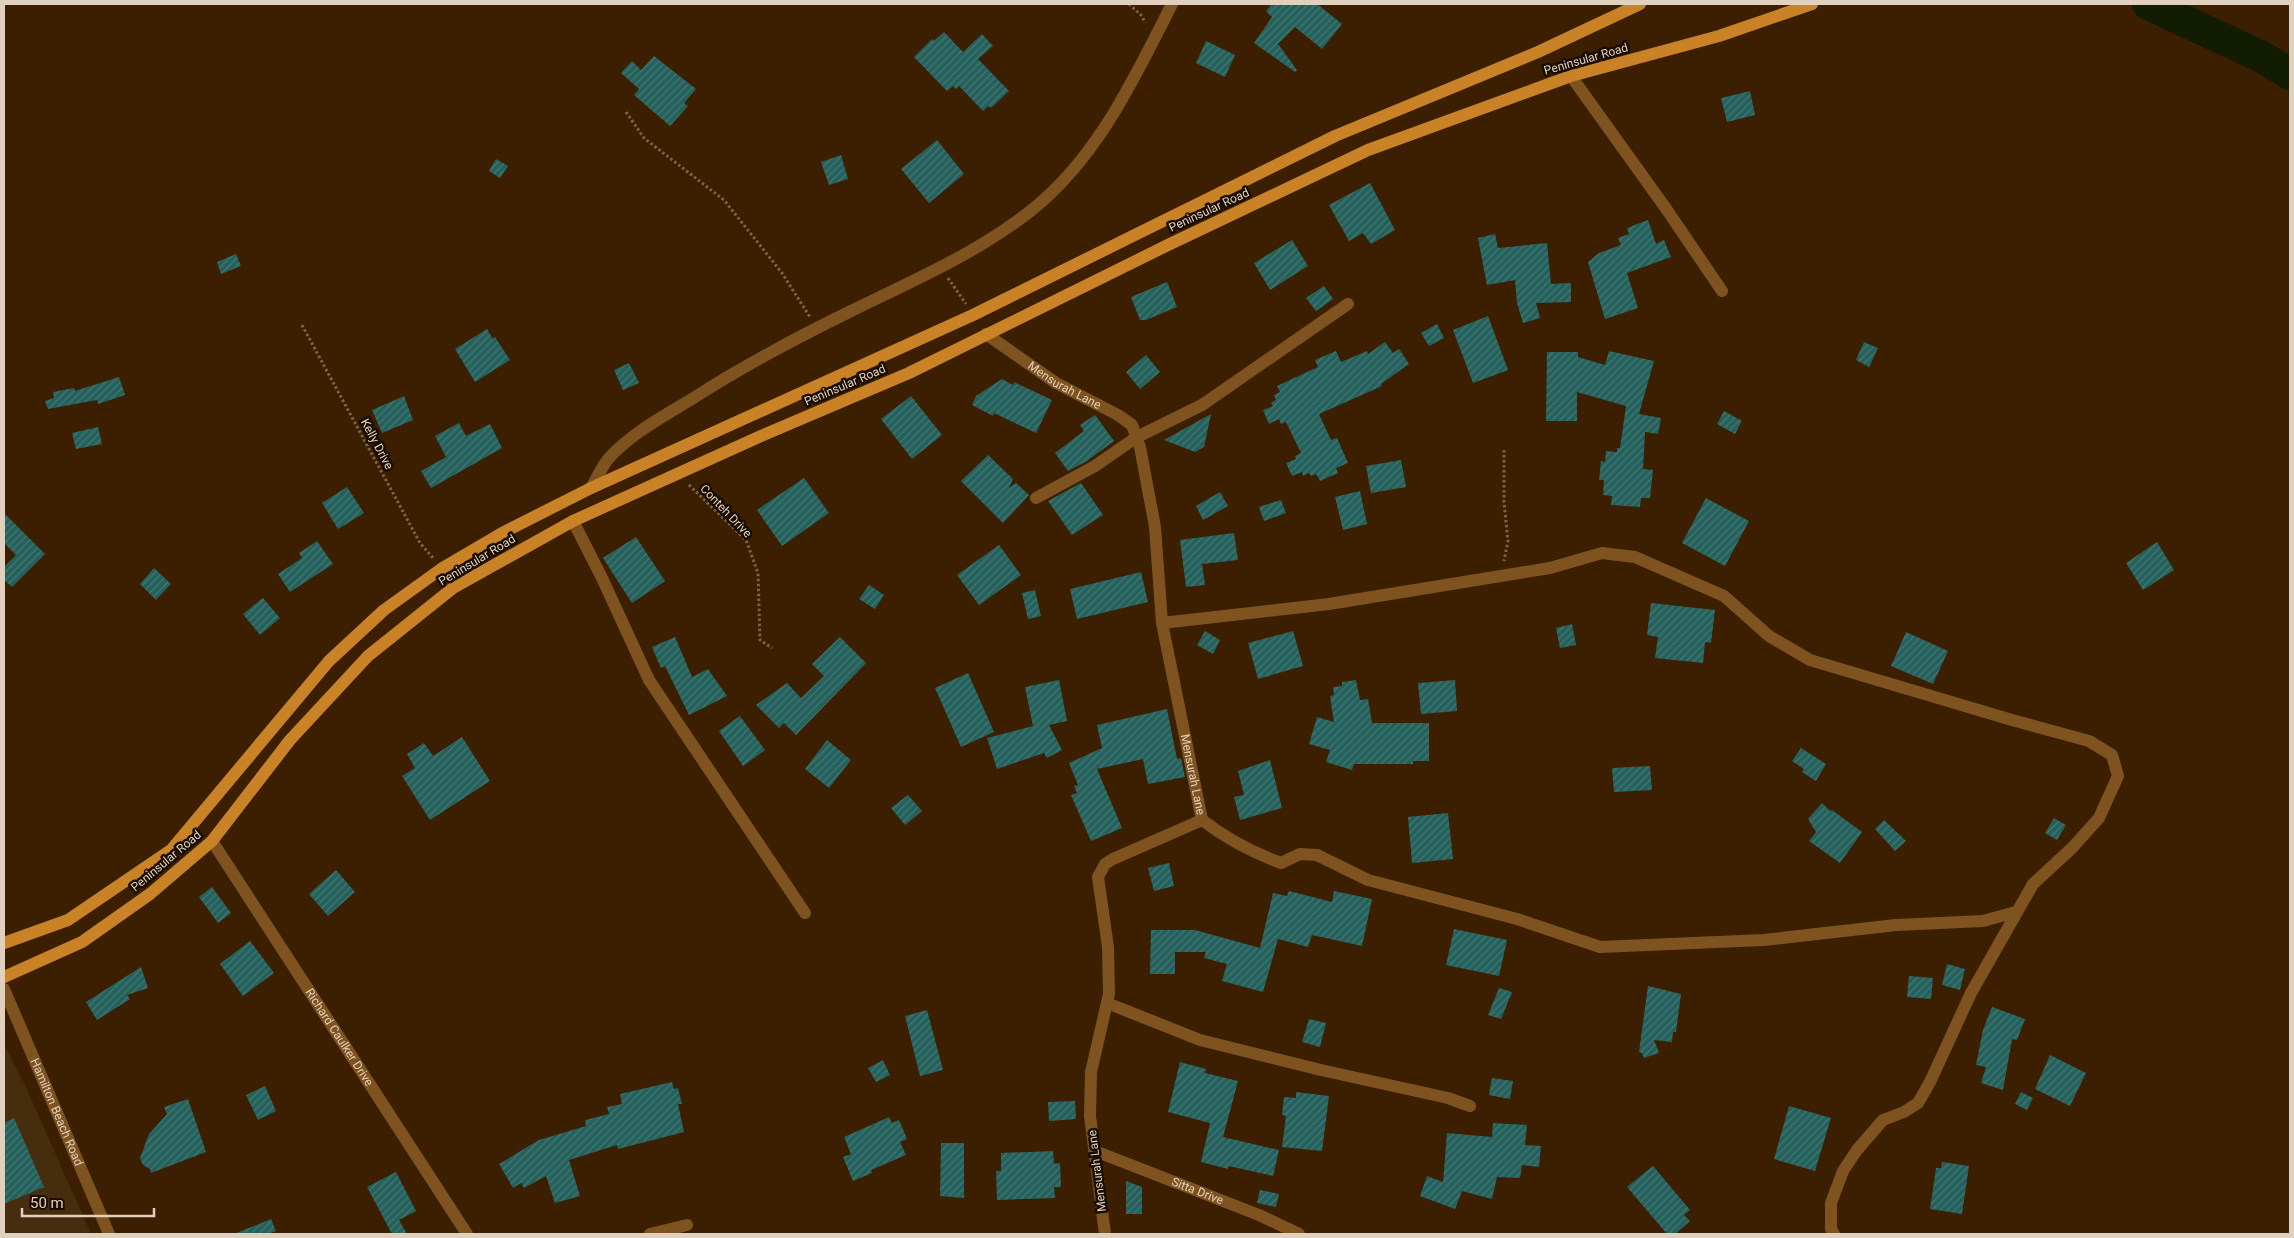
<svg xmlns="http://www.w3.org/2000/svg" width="2294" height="1238" font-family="Roboto,sans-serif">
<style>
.built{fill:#462d0e}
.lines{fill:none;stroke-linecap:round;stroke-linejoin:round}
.river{stroke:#111c00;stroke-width:32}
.building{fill:url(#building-hatch)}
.path{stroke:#7c644b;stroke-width:3;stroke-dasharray:2.5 2.5;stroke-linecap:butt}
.minor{stroke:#7f531f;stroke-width:12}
.major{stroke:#ca8227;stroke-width:12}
.labels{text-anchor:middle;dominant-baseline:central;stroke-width:5;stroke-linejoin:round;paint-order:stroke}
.street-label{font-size:12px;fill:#e2d0bf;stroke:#190d02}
</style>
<defs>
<pattern id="building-hatch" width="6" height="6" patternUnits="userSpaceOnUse" patternTransform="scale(1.25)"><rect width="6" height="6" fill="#25615c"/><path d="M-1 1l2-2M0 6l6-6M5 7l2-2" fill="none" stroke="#447772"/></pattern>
</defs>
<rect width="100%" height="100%" fill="#3b1f00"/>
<path class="built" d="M4 1044 24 1083 91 1234H4Z"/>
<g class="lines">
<path class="river" d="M2148 4 2262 57 2290 74"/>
</g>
<g class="building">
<path d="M1272 4H1317L1342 24 1322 49 1295 27 1278 44 1297 70 1295 72 1254 43 1272 17 1266 11Z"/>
<path d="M944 32 963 52 982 34 993 46 978 59 1009 91 991 108 988 106 983 111 959 86 956 89 953 86 947 91 914 57 932 39 934 41Z"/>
<path d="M1206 41 1235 55 1225 77 1196 63Z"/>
<path d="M654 56 696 89 684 103 688 106 670 126 634 95 639 89 621 73 632 61 641 70Z"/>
<path d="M1750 91 1755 115 1727 122 1721 98Z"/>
<path d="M937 140 964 174 929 203 901 169Z"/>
<path d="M841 155 848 179 829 185 821 162Z"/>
<path d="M496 159 508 166 500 178 489 171Z"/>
<path d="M1370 183 1395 230 1371 244 1363 233 1349 241 1329 205Z"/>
<path d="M1648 220 1656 244 1664 240 1671 257 1627 273 1638 308 1605 319 1588 262 1599 253 1621 245 1618 238 1629 234 1627 228Z"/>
<path d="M1495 234 1498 248 1547 243 1551 284 1571 283V302L1536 303 1540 318 1523 323 1517 303 1515 280 1487 285 1478 238Z"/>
<path d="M1292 240 1308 266 1270 290 1254 263Z"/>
<path d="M236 254 241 266 221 274 217 262Z"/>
<path d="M1167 282 1177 307 1146 320H1140L1131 297Z"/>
<path d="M1324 286 1333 299 1316 311 1306 298Z"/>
<path d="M1488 316 1508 370 1473 383 1453 330Z"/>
<path d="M1437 324 1444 338 1429 346 1421 333Z"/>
<path d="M487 329 493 339 495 337 510 360 475 382 455 349Z"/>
<path d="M1385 342 1393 353 1399 349 1409 364 1381 384 1382 386 1319 414 1331 440 1337 438 1348 463 1336 468 1338 473 1320 481 1316 474 1311 476 1309 473 1303 476 1302 472 1292 476 1286 463 1296 459 1295 456 1301 453 1286 422 1281 424 1279 419 1269 424 1263 410 1273 406 1271 403 1276 400 1274 395 1280 392 1277 386 1318 367 1315 360 1336 351 1341 362 1367 351 1368 354Z"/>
<path d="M1864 342 1878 348 1869 367 1856 360Z"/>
<path d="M1609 351 1654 361 1639 414 1661 418 1658 434 1645 432 1643 469 1653 470 1650 498H1641L1640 507 1611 505 1612 496 1603 495 1604 480H1599L1601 461 1605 462 1606 451 1617 452V448H1620L1626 406 1577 392V421H1546L1547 352H1578V357L1605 365Z"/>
<path d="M1146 355 1160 372 1140 389 1126 372Z"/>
<path d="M629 363 639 383 623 390 614 370Z"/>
<path d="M119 377 125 395 98 404 97 400 48 409 45 401 54 398 53 392 74 388 75 391Z"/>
<path d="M1002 379 1013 385 1014 382 1052 400 1036 433 994 413 993 416 972 405 976 396Z"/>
<path d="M404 396 413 420 382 433 372 410Z"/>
<path d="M911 396 942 435 912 459 881 419Z"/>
<path d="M1724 411 1742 421 1735 434 1717 424Z"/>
<path d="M1211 414 1204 447 1195 452 1164 440Z"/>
<path d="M1095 415 1114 441 1087 461 1068 471 1055 453 1084 431 1080 425Z"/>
<path d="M459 423 466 436 490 424 502 448 431 488 421 471 446 457 435 436Z"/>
<path d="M98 427 102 444 76 449 72 433Z"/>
<path d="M988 455 1013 479 1009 488 1016 483 1029 495 1003 523 961 481Z"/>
<path d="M1401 460 1406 487 1371 493 1366 466Z"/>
<path d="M804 478 829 513 782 546 757 510Z"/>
<path d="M1081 483 1103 515 1072 535 1048 501Z"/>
<path d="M347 487 364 513 338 529 322 503Z"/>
<path d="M1360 491 1367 524 1343 530 1335 497Z"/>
<path d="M1220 492 1228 506 1203 520 1196 506Z"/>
<path d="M1706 498 1749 521 1725 566 1682 543Z"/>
<path d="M1281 500 1286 513 1264 521 1259 507Z"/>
<path d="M4 513 45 554 12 587 4 580V567L16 555 4 543Z"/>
<path d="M1234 533 1238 560 1202 564 1205 585 1186 587 1180 540Z"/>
<path d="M636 537 665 581 632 603 603 558Z"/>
<path d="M317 541 333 564 290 592 278 574 302 558 299 553Z"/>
<path d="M2157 542 2174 570 2143 590 2126 563Z"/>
<path d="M999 545 1021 575 979 605 957 575Z"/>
<path d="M154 568 171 584 156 600 140 584Z"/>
<path d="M1141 572 1148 602 1077 619 1070 589Z"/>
<path d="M869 585 884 595 875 609 859 599Z"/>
<path d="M1035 590 1041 616 1028 619 1022 593Z"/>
<path d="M263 598 280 618 260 635 243 614Z"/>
<path d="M1651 603 1715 610 1711 643 1705 642 1703 663 1655 658 1658 637 1647 635Z"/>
<path d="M1572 624 1576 645 1560 648 1556 628Z"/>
<path d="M1205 631 1220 640 1213 654 1197 645Z"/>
<path d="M1293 631 1303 666 1258 679 1248 643Z"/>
<path d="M1906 632 1948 651 1933 684 1891 666Z"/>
<path d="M675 637 692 677 708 669 727 696 689 715 665 666 661 668 652 647Z"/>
<path d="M840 637 866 663 796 735 784 723 779 728 756 705 787 683 801 698 824 676 812 664Z"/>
<path d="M968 673 994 732 961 747 935 688Z"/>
<path d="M1059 680 1067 721 1049 725 1062 750 1047 758 1044 753 997 769 987 738 1033 726 1025 687Z"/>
<path d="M1356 680 1360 700 1368 699 1372 723H1429V761H1413V764H1354L1352 770 1326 762 1330 750 1309 744 1317 717 1334 722 1330 696 1334 695 1333 687 1342 686V682Z"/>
<path d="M1455 680 1457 711 1421 714 1418 683Z"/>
<path d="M1167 709 1177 759 1181 758 1185 777 1148 784 1143 759 1097 769 1122 828 1091 841 1071 795 1077 793 1074 786 1078 785 1069 763 1102 748 1097 725Z"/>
<path d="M740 716 765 750 743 766 719 731Z"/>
<path d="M462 737 490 781 430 820 402 776 415 768 407 754 424 743 433 756Z"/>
<path d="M827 740 851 760 829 788 805 769Z"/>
<path d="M1801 748 1826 764 1816 781 1802 772 1804 769 1792 761Z"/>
<path d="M1270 760 1282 808 1240 820 1234 797 1244 795 1238 771Z"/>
<path d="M1650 766 1652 790 1614 792 1612 768Z"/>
<path d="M908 795 922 811 905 825 891 808Z"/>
<path d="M1822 803 1830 811 1832 810 1862 832 1840 863 1809 841 1816 832 1808 819Z"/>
<path d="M1448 813 1453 859 1412 863 1408 817Z"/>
<path d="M2054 818 2066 825 2057 840 2045 833Z"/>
<path d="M1884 820 1906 841 1895 851 1875 829Z"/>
<path d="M1169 863 1174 886 1154 891 1148 868Z"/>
<path d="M336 870 355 892 328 916 309 894Z"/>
<path d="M212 887 231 913 218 923 199 897Z"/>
<path d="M1289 891 1332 902 1334 891 1372 899 1362 946 1312 935 1308 947 1278 939 1263 992 1222 981 1227 964 1204 958 1206 952H1175V974H1150L1151 930H1195L1260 948 1273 893 1287 896Z"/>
<path d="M1454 929 1507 940 1499 976 1446 965Z"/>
<path d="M250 941 274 973 243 996 220 964Z"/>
<path d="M1947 964 1965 969 1960 990 1942 985Z"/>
<path d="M141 967 148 988 127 995 130 999 97 1020 86 1002Z"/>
<path d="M1909 976 1933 978 1931 999 1907 997Z"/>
<path d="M1648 986 1681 994 1676 1032H1673L1672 1042 1654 1040 1659 1053 1644 1058 1642 1053 1639 1052Z"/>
<path d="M1499 988 1512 992 1501 1019 1488 1015Z"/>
<path d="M1992 1007 2025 1019 2017 1040 2012 1039 2003 1090 1981 1083 1986 1067 1976 1065 1983 1030Z"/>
<path d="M927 1010 943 1070 920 1076 905 1016Z"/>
<path d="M1309 1019 1326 1023 1320 1047 1302 1042Z"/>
<path d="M2050 1055 2086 1073 2070 1106 2035 1089Z"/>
<path d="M883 1060 890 1075 876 1082 868 1068Z"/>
<path d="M1180 1062 1206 1069 1205 1073 1238 1081 1223 1137 1279 1150 1273 1176 1229 1166 1228 1169 1201 1162 1210 1123 1168 1112Z"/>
<path d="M1492 1078 1513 1081 1510 1099 1489 1095Z"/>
<path d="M672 1082 674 1089 678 1088 682 1104H678L684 1132 618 1149 617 1145 569 1160 580 1196 555 1203 546 1176 524 1188 521 1183 513 1188 499 1164 539 1140 586 1126 585 1120 609 1114 607 1107 622 1104 620 1094Z"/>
<path d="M265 1086 276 1111 258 1120 246 1095Z"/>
<path d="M1296 1092 1329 1096 1322 1151 1282 1147 1286 1116 1282 1115 1284 1097 1296 1098Z"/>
<path d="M2021 1092 2033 1098 2027 1110 2015 1104Z"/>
<path d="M188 1099 206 1152 151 1173 150 1169 143 1165 140 1158 149 1134 167 1114 164 1107Z"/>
<path d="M1075 1101 1076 1119 1049 1121 1048 1102Z"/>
<path d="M1789 1106 1831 1118 1815 1171 1774 1159Z"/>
<path d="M889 1117 892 1123 899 1120 907 1139 900 1142 906 1155 871 1170 872 1173 853 1181 843 1157 851 1154 844 1137Z"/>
<path d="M14 1118 44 1187 4 1204V1123Z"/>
<path d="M1493 1123 1527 1125 1525 1145 1541 1146 1539 1167 1522 1165 1520 1178 1497 1177 1492 1199 1462 1191 1455 1209 1420 1196 1427 1176 1443 1182 1447 1133 1492 1137Z"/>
<path d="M941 1143H964V1198L940 1196Z"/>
<path d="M1053 1151 1054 1164 1060 1163 1061 1187H1054L1055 1198 997 1200 996 1171H1001V1153Z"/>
<path d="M1942 1162 1969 1166 1962 1214 1930 1209 1936 1168H1941Z"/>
<path d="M1653 1166 1690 1210 1684 1215 1690 1221 1675 1234H1667L1627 1187Z"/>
<path d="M396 1172 416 1211 399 1220 407 1234H392L367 1187Z"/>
<path d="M1126 1181 1142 1187V1214H1126Z"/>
<path d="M1260 1190 1279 1194 1276 1207 1257 1203Z"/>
<path d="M271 1219 276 1231 268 1234H234Z"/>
</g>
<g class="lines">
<g class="path">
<path d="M1129 4 1142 16 1145 23"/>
<path d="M626 112 644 138 724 200 782 273 810 317"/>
<path d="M948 278 966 304"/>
<path d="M302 325 420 543 433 558"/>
<path d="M1504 450V502L1508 541 1504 561"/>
<path d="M689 485 746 540 758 573 760 640 772 648"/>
</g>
<g class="minor">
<path d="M1571 76 1667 210 1722 291"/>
<path id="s1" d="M986 334 1056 383 1118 415 1132 425 1140 447 1155 527 1162 623 1202 820"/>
<path d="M591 488C597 478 602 466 609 458 633 432 666 415 695 397 745 365 796 338 849 312 912 281 978 253 1033 209 1098 157 1135 77 1172 4"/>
<path d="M1036 498 1095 466 1137 437 1202 405 1348 304"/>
<path d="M573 521 602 578 649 680 805 913"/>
<path d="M1162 623 1329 604 1550 568 1602 553 1635 557 1724 596 1769 636 1810 660 2012 720 2089 741 2112 755 2118 776 2099 818 2072 848 2033 884 1971 993 1930 1082 1918 1103 1904 1112 1883 1120 1857 1150 1843 1171 1831 1203V1229L1834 1234"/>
<path d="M1202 820C1227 839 1251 852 1281 863L1300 854 1317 855 1368 880 1517 919 1600 947 1764 940 1896 925 1983 921 2016 912"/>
<path id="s2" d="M212 841 467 1234"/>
<path id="s3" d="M4 989 109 1234"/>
<path d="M1107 1003 1200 1040 1321 1070 1448 1098 1470 1106"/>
<path id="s4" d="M1095 1151 1259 1215 1299 1234"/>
<path d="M650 1234 687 1225"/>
<path d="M1105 1234 1090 1116 1091 1072 1109 994 1108 947 1098 877 1105 864 1113 859 1202 820"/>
</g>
<g class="major">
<path d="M4 943 68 920 171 850 329 661 384 610 441 569 504 532 591 488 973 315 1335 136 1538 52 1640 4"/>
<path d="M4 977 82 942 150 894 212 841 290 740 368 656 453 588 573 521 761 436 909 373 1170 244 1368 150 1571 76 1719 36 1812 4"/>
</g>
</g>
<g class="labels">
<g class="street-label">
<text transform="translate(1586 59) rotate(-16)">Peninsular Road</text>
<text transform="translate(1209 210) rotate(-25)">Peninsular Road</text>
<text stroke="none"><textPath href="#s1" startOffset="94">Mensurah Lane</textPath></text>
<text transform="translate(845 385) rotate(-23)">Peninsular Road</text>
<text transform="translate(377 444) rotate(62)">Kelly Drive</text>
<text transform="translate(726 511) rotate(46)">Conteh Drive</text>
<text transform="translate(477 560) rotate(-31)">Peninsular Road</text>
<text stroke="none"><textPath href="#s1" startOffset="528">Mensurah Lane</textPath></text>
<text transform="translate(166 861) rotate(-40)">Peninsular Road</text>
<text stroke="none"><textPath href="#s2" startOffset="234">Richard Caulker Drive</textPath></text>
<text stroke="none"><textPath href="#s3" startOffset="134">Hamilton Beach Road</textPath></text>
<text transform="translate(1097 1171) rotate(-97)">Mensurah Lane</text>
<text stroke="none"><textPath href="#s4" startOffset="110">Sitta Drive</textPath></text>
</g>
</g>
<rect width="2294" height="1238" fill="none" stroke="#e2d0bf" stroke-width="10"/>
<path d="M22 1208v8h132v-8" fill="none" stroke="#e2d0bf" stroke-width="2.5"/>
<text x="30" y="1208" font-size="15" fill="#e2d0bf" stroke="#190d02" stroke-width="4" paint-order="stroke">50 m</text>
</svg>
